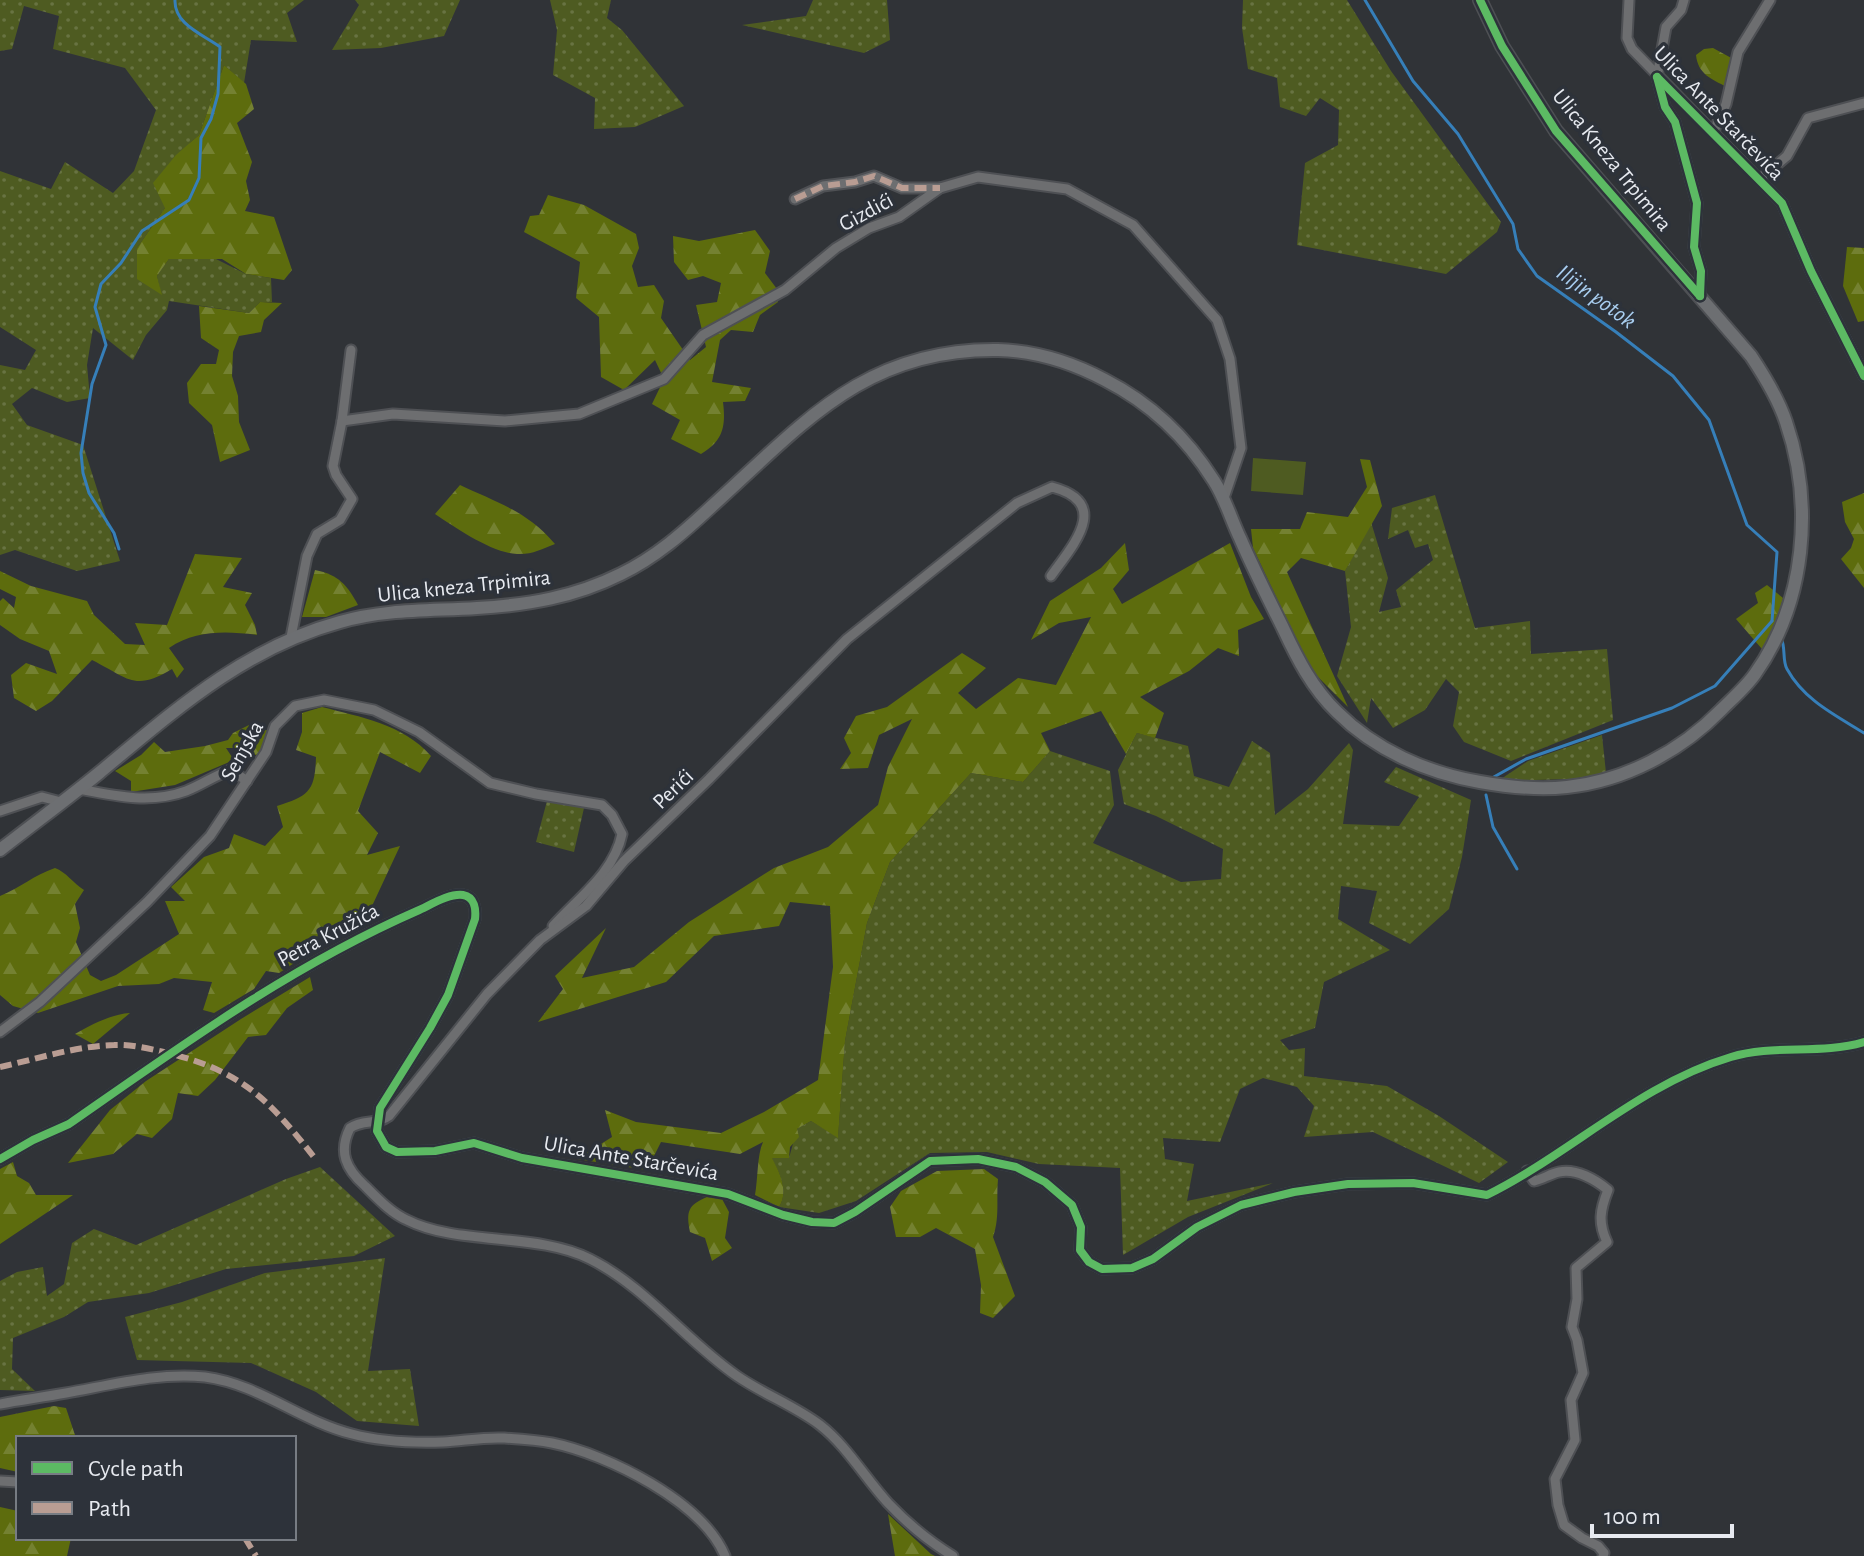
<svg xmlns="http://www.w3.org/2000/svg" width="1864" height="1556" font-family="'Alegreya Sans',sans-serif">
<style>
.grass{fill:url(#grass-dots)}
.forest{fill:url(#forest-firs)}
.pitch{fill:#4e5b21}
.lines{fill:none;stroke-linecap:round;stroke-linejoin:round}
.stream{stroke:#367fb9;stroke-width:3}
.minor-casing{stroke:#4e5054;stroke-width:13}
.major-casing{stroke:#4e5054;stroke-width:16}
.minor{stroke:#6d6e70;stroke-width:9}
.major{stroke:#6d6f72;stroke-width:12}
.quiet{stroke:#b99d93;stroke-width:6;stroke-dasharray:12 6;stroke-linecap:butt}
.cycleway-casing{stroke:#2d323a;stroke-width:13}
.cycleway{stroke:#5cba63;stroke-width:8}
.labels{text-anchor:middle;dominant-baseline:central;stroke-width:7;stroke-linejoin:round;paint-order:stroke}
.street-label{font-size:22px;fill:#e7eaf0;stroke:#2d323a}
.water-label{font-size:24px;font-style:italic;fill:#a8cdef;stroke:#2d323a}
</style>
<defs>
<pattern id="grass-dots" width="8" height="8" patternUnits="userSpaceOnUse" patternTransform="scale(2)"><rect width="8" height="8" fill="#4e5b21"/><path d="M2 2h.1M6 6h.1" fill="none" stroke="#687342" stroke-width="1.8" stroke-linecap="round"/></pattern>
<pattern id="forest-firs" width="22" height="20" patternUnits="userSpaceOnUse" patternTransform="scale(2)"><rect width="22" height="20" fill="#5d6c0d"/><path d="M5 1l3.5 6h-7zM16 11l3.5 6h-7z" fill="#748131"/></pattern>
</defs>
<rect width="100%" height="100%" fill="#303337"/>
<g class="grass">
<path d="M0 0H304L287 13 297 42 251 40 244 83 224 65 199 135 190 143 165 208 137 248 161 294 157 276 169 259H216L246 274 271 278 272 302H260L249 313 169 301 167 310 146 335 133 360 93 328 87 365 90 398 67 402 32 388 12 404 27 425 83 445 120 561 77 571 15 550 0 555V365L25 370 36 350 0 327V171L51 189 65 162 113 193 134 171 156 110 125 68 53 49 59 16 24 6 12 49 0 51Z"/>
<path d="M355 0H460L444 36 381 48 332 50 359 5Z"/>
<path d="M550 0H611L607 18 622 30 684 106 635 127 594 129 595 98 553 75 557 30Z"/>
<path d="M813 0H887L890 40 864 53 742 25 806 16Z"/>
<path d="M1243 0H1347L1391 71 1501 222 1497 232 1446 274 1297 245 1305 163 1338 145 1339 110 1320 98 1306 116 1280 107 1277 78 1248 69 1242 28Z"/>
<path d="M1435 495 1475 628 1530 621 1531 654 1607 649 1613 720 1511 761 1464 742 1453 726 1459 692 1446 679 1425 710 1393 728 1371 698 1367 723 1337 676 1351 627 1345 571 1371 522 1388 578 1379 612 1401 607 1396 590 1433 560 1428 544 1415 548 1408 530 1388 539 1392 508Z"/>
<path d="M1137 733 1188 746 1194 776 1229 787 1252 741 1270 753 1275 815 1308 789 1349 743 1353 750 1343 824 1399 826 1419 797 1384 782 1396 767 1471 800 1462 857 1449 909 1410 944 1369 923 1377 891 1341 886 1338 919 1390 950 1324 982 1315 1028 1280 1040 1289 1050 1305 1048 1304 1076 1387 1086 1439 1116 1508 1162 1479 1183 1373 1132 1304 1137 1314 1106 1297 1087 1263 1078 1240 1089 1220 1142 1163 1138 1165 1159 1194 1164 1187 1201 1273 1183 1188 1217 1123 1255 1120 1168 1039 1164 987 1152 930 1153 856 1201 819 1213 779 1207C789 1191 780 1173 771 1157L789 1158 797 1129 811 1121 838 1137 845 1041 867 923 890 862 971 773 1023 782 1050 751 1110 771 1114 805 1093 843 1181 882 1221 879 1223 849 1156 816 1124 804 1118 770Z"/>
<path d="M1602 735 1606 773 1572 779 1498 781 1528 761Z"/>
<path d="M547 801 584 808 574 852 536 842Z"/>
<path d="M320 1167 395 1236 354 1256 226 1269 149 1293 88 1302 64 1317 13 1338 12 1369 35 1391 0 1390V1281L17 1272 43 1267 47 1296 64 1284 72 1243 94 1229 136 1245 286 1179Z"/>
<path d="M385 1258 368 1371 410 1369 419 1426 357 1421 316 1392 251 1363 137 1360 125 1317 182 1302 265 1273Z"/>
</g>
<g class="forest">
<path d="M1713 48 1735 60 1727 87C1711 79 1698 74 1696 55L1704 49Z"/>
<path d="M224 65 246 84 254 109 237 123 252 162 246 181 250 200 245 211 274 217 292 270 284 280 246 274 222 259H169L157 276 162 295 137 279V248L165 208 153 183 176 155 199 135Z"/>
<path d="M548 195 584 205 636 234 639 248 632 266 638 287 654 285 664 301 661 318 690 360 706 347 696 305 717 302 721 283 703 276 688 280 674 262 673 236 699 241 755 230 770 251 765 273 777 289 778 302 760 315 753 332 731 330 720 340 712 382 751 388 745 401 723 402C726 427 723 441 701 454L671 439 680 420 652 404 664 379 655 360 624 390 601 377 599 317 576 298 580 262 524 232 530 216 539 215Z"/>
<path d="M1847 247 1864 248V321L1858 322 1843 286Z"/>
<path d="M260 302 282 303 264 320 261 332 239 336 233 352 232 376 238 396 239 422 250 450 220 462 212 425 189 403 187 383 201 364H216L219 350 201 338 199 306 249 313Z"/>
<path d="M1360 459 1370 460 1382 506 1345 571 1301 558 1287 572 1348 707 1310 669 1253 548 1251 529H1300L1307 512 1348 517 1367 487Z"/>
<path d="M460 485C498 503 527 511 555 544 542 549 531 555 517 554 492 553 456 528 435 514Z"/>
<path d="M1864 493V588L1841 559 1851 548 1854 539 1845 522 1842 502Z"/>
<path d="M1125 543 1129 570 1113 589 1122 604 1230 543 1251 597 1264 619 1238 630 1239 656 1218 648 1189 671 1140 697 1164 713 1155 738 1137 733 1126 754 1101 711 1041 733 1050 751 1023 782 971 773 890 862 867 923 845 1041 838 1138 811 1121 797 1129 799 1137 790 1147 789 1158H772C780 1173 789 1191 779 1207L755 1195C758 1179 757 1155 763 1142L740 1154 661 1142 647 1170 577 1159 612 1137 605 1110 636 1122 721 1133 764 1112 818 1080 833 967 830 906 790 902 779 926 714 936 666 982 538 1022 563 989 555 976 606 928 582 978 634 967 689 922 774 868 828 847 878 805 888 767 912 719 879 735 868 768 840 769 851 753 844 738 856 716 887 707 962 653 986 668 958 693 976 709 1018 678 1056 685 1091 617 1059 623 1031 640 1050 601 1101 568Z"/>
<path d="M195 554 242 558 223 587 252 593 245 605 255 625 257 635C226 631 196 630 169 648L184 669 177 678 172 669C134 692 128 678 92 660L52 701 36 711 14 698 11 675 26 663 57 674 49 651 20 639 0 625V601L3 598 14 608 16 597 0 589V571L31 586 87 601 94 615 125 644 145 645 135 623 167 625Z"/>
<path d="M315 570C339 575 347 585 358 605L326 617H302Z"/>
<path d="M1767 585 1783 598 1776 625 1762 649 1736 619 1758 603 1755 593Z"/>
<path d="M322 707C360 717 403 724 431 756L420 773 380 752 358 811 378 833 367 855 400 846 365 921 318 934 314 950 279 973 266 971 254 989 214 1013 203 1010 212 982 174 978 159 984 118 986 38 1013 13 1006 0 995V896C20 888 34 875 55 868 66 872 73 883 84 890L75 904 80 928 76 942 90 975 101 981 116 975 179 934 165 901H185L171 887 204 857 229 848 234 834 265 846 283 827 277 806C309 796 315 791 316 757L296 750 302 732V713Z"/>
<path d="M253 723 268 731 260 755H246L238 748H226L234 760 175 785 131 792V781L115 771 141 755 154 742 165 752 205 746 228 740 233 733Z"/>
<path d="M310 977 313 990 287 1008 266 1035 248 1037 215 1080 198 1096 178 1093 172 1119 152 1138 137 1134 113 1154 68 1163 110 1110 146 1081 241 1019Z"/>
<path d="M130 1013 93 1044 75 1034C91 1025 111 1014 130 1013Z"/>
<path d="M13 1162 17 1176 29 1183 36 1195H73L0 1244V1169Z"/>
<path d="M984 1169 998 1179C996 1199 1000 1217 993 1237L1015 1296 993 1318 980 1313 981 1285 975 1249 936 1228 920 1237H896L890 1207 901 1191 937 1171Z"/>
<path d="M707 1197 722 1199 729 1212 725 1238 732 1248 712 1261 705 1238 690 1232C686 1211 688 1205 707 1197Z"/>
<path d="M54 1406 66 1408 76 1438H18V1472L0 1468V1417Z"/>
<path d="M0 1507 18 1511V1538H71L67 1556H0Z"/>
<path d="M888 1514 931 1554 935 1556H895Z"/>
</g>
<path class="pitch" d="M1253 458 1306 462 1303 495 1251 491Z"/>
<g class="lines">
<g class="stream">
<path d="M1365 0 1413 81 1458 134 1513 224 1518 249 1537 276 1616 332 1673 376 1709 420 1747 525 1777 552 1772 621"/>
<path d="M119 549 114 533 89 493 83 473 81 453 92 384 106 345 95 307 101 284 121 263 142 231 189 200 199 178 201 138 211 119 218 94 220 47C202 34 174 24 175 0"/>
<path d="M1781 638C1786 648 1782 660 1787 669 1804 700 1835 715 1864 733"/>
<path d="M1492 778 1526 759 1672 708 1715 686 1772 621"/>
<path d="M1486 795 1493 827 1517 869"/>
</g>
<defs>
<g id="minor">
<path d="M1629 0 1627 38 1632 49 1782 203 1811 271 1864 376"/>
<path d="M1684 0 1681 10 1666 27 1657 77 1665 107 1675 122 1697 203 1694 247 1701 271 1700 296"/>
<path d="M1713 133 1726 104 1738 52 1770 0"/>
<path d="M1760 179 1787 156 1808 118 1864 103"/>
<path d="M795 199 823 186 855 182 874 176 902 188H940"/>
<path d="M342 421 393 414 505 421 579 414 664 379 703 335 785 290 836 248 869 228 899 217 940 188 978 177 1067 189 1133 225 1217 320 1230 359 1241 448 1224 498"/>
<path d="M291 637 307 556 317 534 340 520 352 499 336 475 333 466 342 421 351 350"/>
<path d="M79 789C115 796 151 804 186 791 202 785 215 775 231 770L247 781"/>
<path d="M0 811 42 797 61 802"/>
<path d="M0 1032 40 1002 147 902 210 836 266 752 275 726 295 706 324 700 374 710 419 732 490 783 536 794 602 805 612 815 622 834C614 873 579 897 553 926"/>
<path d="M0 1159 33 1140 69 1124C181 1046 291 966 417 911 429 906 449 893 463 895 475 897 476 910 475 919L448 995 430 1028 380 1108 377 1131 386 1147 397 1152 435 1151 474 1143 522 1158 728 1194 783 1215 812 1222 834 1223 855 1212 930 1161 978 1159 1016 1167 1045 1182 1072 1205 1081 1227 1080 1250 1089 1262 1102 1269 1132 1268 1153 1259 1197 1227 1241 1205 1294 1192 1348 1184 1413 1183 1487 1195C1570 1154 1640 1084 1731 1057 1773 1044 1821 1055 1864 1042"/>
<path d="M1527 1171 1534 1181C1543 1179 1550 1174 1559 1172 1576 1168 1596 1180 1608 1190 1600 1210 1598 1223 1607 1242L1576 1268 1577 1299 1572 1327 1577 1340 1583 1373 1571 1400 1575 1440 1555 1479 1558 1505 1564 1525 1582 1538 1598 1546 1604 1553 1603 1556"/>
<path d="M0 1404C22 1400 44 1397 66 1393 111 1385 159 1372 205 1377 259 1384 300 1421 352 1434 382 1442 412 1443 443 1442 463 1441 483 1437 503 1438 519 1439 536 1440 552 1443 607 1454 703 1502 725 1556"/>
<path d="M0 1481 18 1482"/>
<path d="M953 1556C930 1542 906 1522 888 1503 865 1478 847 1446 820 1425 795 1406 763 1394 737 1376 686 1341 646 1287 590 1259 537 1232 458 1246 407 1220 391 1213 377 1198 365 1186 346 1169 338 1152 350 1128 363 1119 377 1125 389 1116L487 994 540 940 586 906 624 861 709 779 847 639 1017 503 1052 487C1112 503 1073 545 1051 576"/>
</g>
<path id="major" d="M0 850C33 824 66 800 99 773 174 711 244 648 340 622 385 609 430 611 477 608 528 605 575 597 621 574 656 557 683 533 711 507 802 425 864 348 998 350 1035 351 1073 363 1105 380 1150 403 1187 438 1214 481 1225 498 1231 519 1240 538 1253 568 1268 598 1283 628 1297 658 1312 688 1337 712 1375 750 1427 773 1480 782 1508 787 1539 790 1567 787 1625 781 1681 751 1721 710 1732 699 1746 687 1755 674 1806 602 1814 504 1786 422 1778 398 1765 377 1751 356L1556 131 1502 46 1480 0"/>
</defs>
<use href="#minor" class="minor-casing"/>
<use href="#major" class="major-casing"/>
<use href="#minor" class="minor"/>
<use href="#major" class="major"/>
<g class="quiet">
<path d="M795 199 823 186 855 182 874 176 902 188H940"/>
<path d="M0 1067C37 1059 76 1046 114 1045 132 1044 150 1049 168 1053 244 1072 270 1101 317 1161"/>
<path d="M245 1538 256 1556"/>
</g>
<defs>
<g id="cycleway">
<path d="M1480 0 1502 46 1556 131 1700 296"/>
<path d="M1657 77 1782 203 1811 271 1864 376"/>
<path d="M1657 77 1665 107 1675 122 1697 203 1694 247 1701 271 1700 296"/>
<path d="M0 1159 33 1140 69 1124C181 1046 291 966 417 911 429 906 449 893 463 895 475 897 476 910 475 919L448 995 430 1028 380 1108 377 1131 386 1147 397 1152 435 1151 474 1143 522 1158 728 1194 783 1215 812 1222 834 1223 855 1212 930 1161 978 1159 1016 1167 1045 1182 1072 1205 1081 1227 1080 1250 1089 1262 1102 1269 1132 1268 1153 1259 1197 1227 1241 1205 1294 1192 1348 1184 1413 1183 1487 1195C1570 1154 1640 1084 1731 1057 1773 1044 1821 1055 1864 1042"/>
</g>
</defs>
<use href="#cycleway" class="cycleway-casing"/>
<use href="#cycleway" class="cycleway"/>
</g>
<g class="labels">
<g class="street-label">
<text transform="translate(1719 113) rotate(46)">Ulica Ante Starčevića</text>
<text transform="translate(1612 160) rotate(51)">Ulica Kneza Trpimira</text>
<text transform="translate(866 212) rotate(-28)">Gizdići</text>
<text transform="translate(464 586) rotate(-6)">Ulica kneza Trpimira</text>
<text transform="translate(242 751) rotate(-61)">Senjska</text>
<text transform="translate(673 789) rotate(-44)">Perići</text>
<text transform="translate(328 935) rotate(-28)">Petra Kružića</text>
<text transform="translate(631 1158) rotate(10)">Ulica Ante Starčevića</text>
</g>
<g class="water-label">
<text transform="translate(1596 297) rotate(36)">Ilijin potok</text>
</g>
</g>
<rect x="16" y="1436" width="280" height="104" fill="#2d323a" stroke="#777c83" stroke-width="2"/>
<rect x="32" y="1462" width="40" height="12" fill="#5cba63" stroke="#777c83" stroke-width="2"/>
<text x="88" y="1476" font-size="24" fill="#e7eaf0">Cycle path</text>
<rect x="32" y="1502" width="40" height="12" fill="#b99d93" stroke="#777c83" stroke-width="2"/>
<text x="88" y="1516" font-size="24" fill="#e7eaf0">Path</text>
<path d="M1592 1524v12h140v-12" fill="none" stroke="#e7eaf0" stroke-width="4"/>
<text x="1604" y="1524" font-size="24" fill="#e7eaf0" stroke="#2d323a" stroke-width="6" paint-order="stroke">100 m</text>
</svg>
